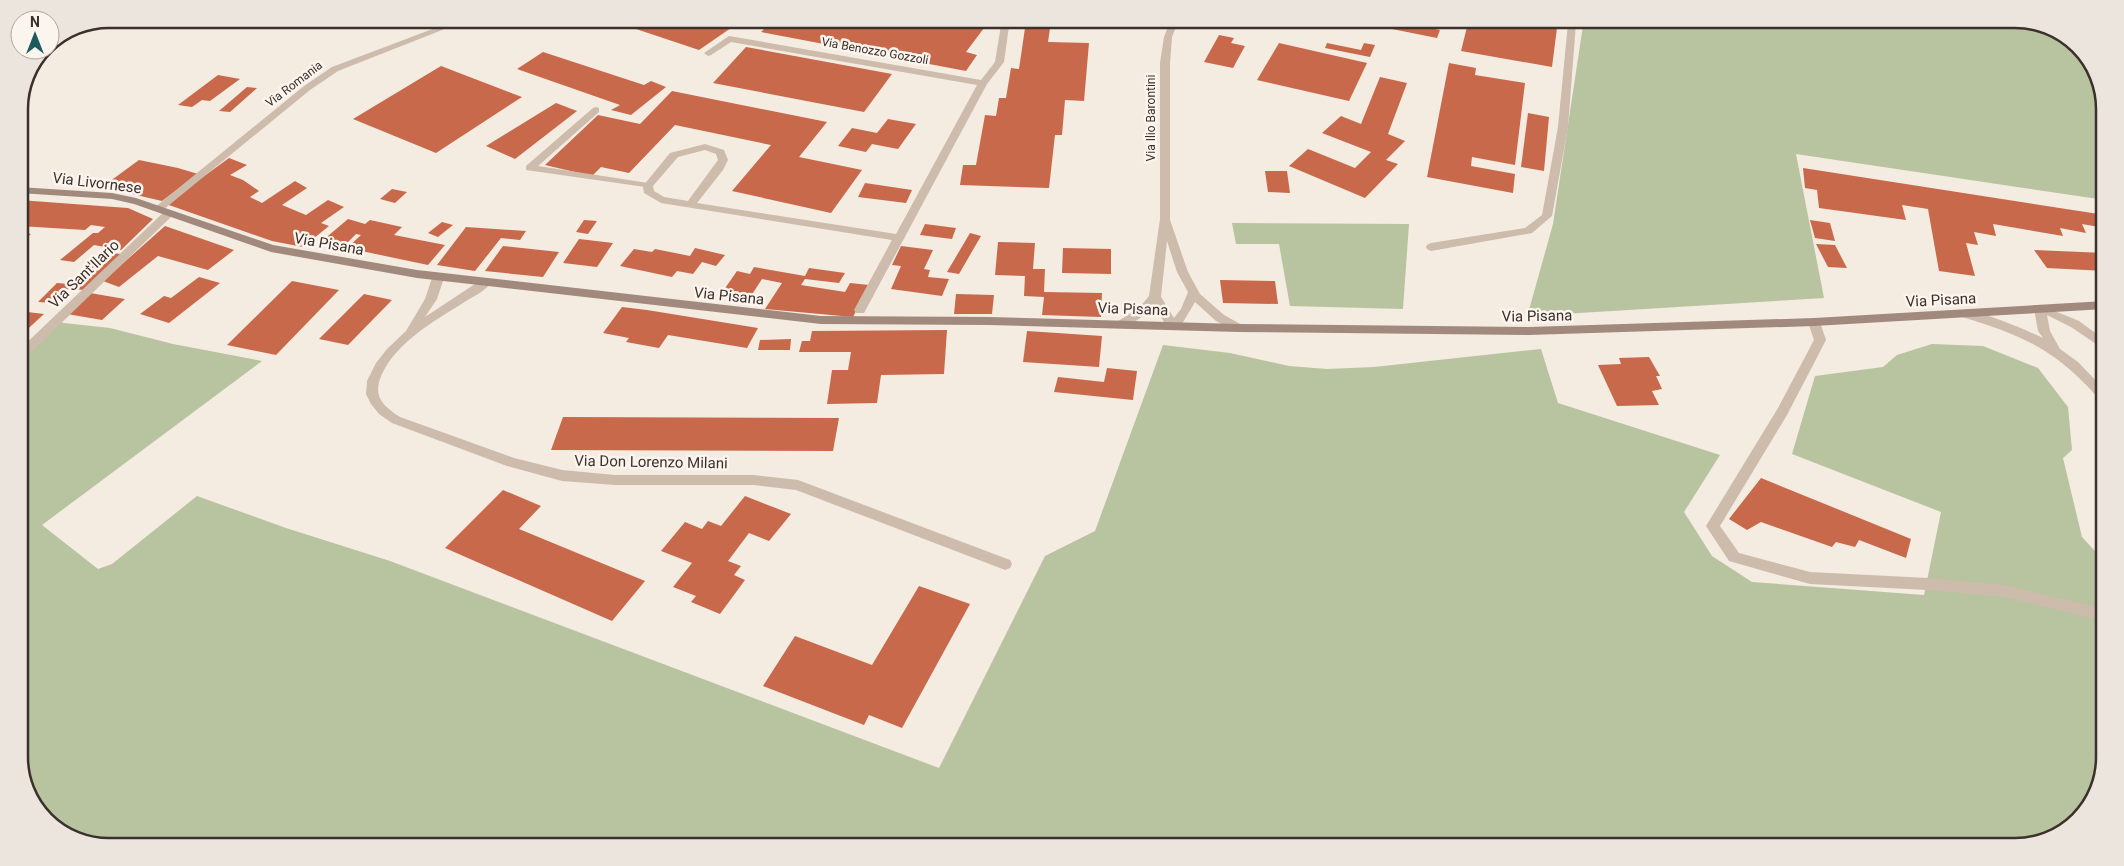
<svg xmlns="http://www.w3.org/2000/svg" width="2124" height="866" font-family="Roboto,sans-serif">
<style>
.green{fill:#b8c4a0}
.building{fill:#c8694b}
.lines{fill:none;stroke-linecap:round;stroke-linejoin:round}
.lane{fill:#cdbbac;fill-rule:evenodd}
.street{fill:#cdbbac;fill-rule:evenodd}
.secondary{fill:#a18a7d;fill-rule:evenodd}
.labels{text-anchor:middle;dominant-baseline:central;stroke-width:5;stroke-linejoin:round;paint-order:stroke}
.far-street-label{font-size:12px;fill:#3b302b;stroke:#fbf5ee}
.street-label{font-size:15px;fill:#3b302b;stroke:#fbf5ee}
.rim{fill:none;stroke:#3b302b;stroke-width:2.5}
</style>
<rect width="100%" height="100%" fill="#f4ebe1"/>
<g class="green">
<path d="M1584 19H2015L2050 25 2090 58 2105 103V200L1796 154 1824 298 1530 316 1529 310 1553 224Z"/>
<path d="M1232 223 1409 224 1403 309 1290 306 1279 244H1236Z"/>
<path d="M55 322 110 328 173 344 262 361 42 525 98 569 112 564 197 496 286 528 390 561 939 768 1045 556 1095 531 1163 345 1230 353 1289 366 1327 369 1374 367 1541 349 1558 403 1720 455 1684 512 1712 556 1752 582 1924 595 1941 512 1792 454 1815 376 1883 367 1897 355 1932 344 1983 346 2038 368 2068 407 2072 450 2063 458 2082 537 2105 562V757L2099 792 2066 832 2016 847H109L74 841 37 812 19 764V357Z"/>
</g>
<g class="building">
<path d="M606 19H744L699 50Z"/>
<path d="M774 19H809L855 27 863 19H949L947 22 984 28 966 52 977 55 966 71 761 32Z"/>
<path d="M1067 19 1097 20V24L1066 23Z"/>
<path d="M1411 19H1429L1426 27 1440 30 1437 38 1387 28 1390 21 1408 25Z"/>
<path d="M1469 19H1505L1557 28 1552 67 1461 51Z"/>
<path d="M1025 28H1050L1048 42 1089 43 1084 101 1065 100 1062 135H1055L1049 188 960 185 963 165H976L985 115 996 116 999 98H1006L1011 68 1019 69Z"/>
<path d="M1219 35 1234 38 1231 43 1245 46 1233 68 1204 62Z"/>
<path d="M1279 43 1367 63 1349 101 1257 80Z"/>
<path d="M1327 43 1361 50 1364 43 1375 45 1370 57 1325 48Z"/>
<path d="M746 47 892 74 864 112 713 83Z"/>
<path d="M543 52 644 85 651 81 666 87 631 115 611 110 620 105 517 69Z"/>
<path d="M1449 63 1476 68 1475 75 1525 83 1515 165 1472 157 1471 166 1515 174 1513 193 1427 177Z"/>
<path d="M441 66 522 97 436 153 353 119Z"/>
<path d="M218 75 240 79 210 101 202 100 192 107 178 105Z"/>
<path d="M1380 77 1407 83 1388 134 1405 141 1386 160 1398 164 1365 198 1289 166 1308 149 1355 168 1371 152 1322 133 1341 116 1361 124Z"/>
<path d="M247 87 257 88 230 112 219 111Z"/>
<path d="M672 91 827 122 799 157 862 170 831 213 732 191 771 145 675 125 629 173 601 167 592 176 545 165 598 115 640 124Z"/>
<path d="M556 103 577 111 515 159 486 146Z"/>
<path d="M1528 113 1549 117 1544 171 1521 167Z"/>
<path d="M888 119 916 124 898 149 872 144 866 152 838 146 852 128 877 133Z"/>
<path d="M229 158 247 165 230 175 243 180 259 191 250 197 262 203 295 181 307 188 282 205 306 215 328 200 344 207 321 223 329 226 303 247 272 241 166 204Z"/>
<path d="M139 160 178 168 198 174 162 201 102 187Z"/>
<path d="M1803 168 2105 215V228L2082 224 2086 233 2060 228 2063 236 1993 224 1996 236 1974 232 1978 245 1966 243 1975 276 1939 271 1928 209 1902 205 1906 220 1819 208 1817 190 1805 188Z"/>
<path d="M1265 171H1287L1290 193 1268 192Z"/>
<path d="M865 183 912 190 906 203 858 197Z"/>
<path d="M392 189 407 192 395 203 380 199Z"/>
<path d="M19 200 128 208 153 219 121 250 94 245 74 262 60 260 93 233H98L105 227 91 225 85 230 19 226Z"/>
<path d="M348 219 365 224 370 220 402 227 394 235 445 245 428 265 347 248 361 235 356 234 345 245 322 241Z"/>
<path d="M584 220 597 221 588 234 576 232Z"/>
<path d="M1810 220 1830 223 1835 241 1815 238Z"/>
<path d="M442 222 453 225 438 237 428 233Z"/>
<path d="M925 224 956 228 952 239 920 235Z"/>
<path d="M165 226 234 250 208 270 158 256 119 287 103 281Z"/>
<path d="M466 227 526 231 520 240 501 238 475 271 437 265Z"/>
<path d="M19 232 31 234 19 244Z"/>
<path d="M970 233 981 236 959 274 947 272Z"/>
<path d="M579 239 613 243 597 267 563 263Z"/>
<path d="M998 242 1035 243 1033 269H1045L1044 292 1102 293 1101 317 1042 315 1044 297 1024 296 1025 276 995 275Z"/>
<path d="M1816 244 1835 245 1847 268 1828 267Z"/>
<path d="M503 246 559 252 543 277 485 271Z"/>
<path d="M901 246 933 250 924 269 930 270 928 277 949 279 942 296 891 289 901 266 892 265Z"/>
<path d="M695 248 725 255 716 266 702 262 693 274 677 271 672 277 620 266 634 249 652 252 655 249 690 256Z"/>
<path d="M1063 248 1111 249V274L1062 273Z"/>
<path d="M2034 250 2105 253V271L2047 268Z"/>
<path d="M100 252 121 254 86 290 68 289 53 303 38 302 57 283 69 284Z"/>
<path d="M754 267 805 276 809 268 845 273 839 283 805 279 801 285 845 292 850 283 869 285 853 317 765 309 782 283 762 279 749 299 721 294 737 271 750 274Z"/>
<path d="M199 277 220 283 169 323 140 314 164 296 171 298Z"/>
<path d="M1220 280 1275 281 1278 304 1223 303Z"/>
<path d="M292 281 339 290 276 355 227 345Z"/>
<path d="M90 293 125 299 102 320 67 314Z"/>
<path d="M364 294 392 300 348 345 319 339Z"/>
<path d="M956 294 994 295 992 314H954Z"/>
<path d="M622 307 647 310 758 328 747 348 668 335 659 348 626 342 629 338 603 333Z"/>
<path d="M19 311 44 314 19 337Z"/>
<path d="M947 330 944 374 881 375 877 403 827 404 832 370H848L851 352H799L802 341H810L812 331Z"/>
<path d="M1027 331 1102 336 1099 367 1023 362Z"/>
<path d="M791 339 790 350H758L760 340Z"/>
<path d="M1649 357 1660 376H1656L1662 389 1652 391 1659 405 1617 406 1598 365 1621 364 1619 358Z"/>
<path d="M1107 368 1137 371 1133 400 1054 392 1058 377 1104 382Z"/>
<path d="M563 417 839 418 833 451 551 450Z"/>
<path d="M1761 478 1911 539 1906 558 1859 540 1855 547 1836 542 1832 547 1761 522 1747 530 1729 519Z"/>
<path d="M503 490 541 506 519 529 645 581 612 621 445 548Z"/>
<path d="M745 496 791 514 769 541 749 533 728 561 741 566 734 575 745 580 720 614 691 602 696 596 673 587 692 563 661 551 685 522 702 529 708 521 721 526Z"/>
<path d="M919 586 970 604 902 728 869 715 864 725 763 686 795 636 872 665Z"/>
</g>
<g class="lines">
<g class="lane">
<path d="M1572 20 1576 23 1568 127 1552 216 1532 233 1431 251 1427 249 1426 247 1427 245 1431 243 1525 228 1542 215 1558 127 1568 23Z"/>
<path d="M596 107 599 108V112L538 166 648 183 652 184V188L526 170V166L593 108Z"/>
<path d="M1814 318 1820 322 1826 340 1787 415 1720 526 1739 553 1810 572 1928 578 2004 585 2105 609V621L2004 597 1928 590 1810 584 1729 561 1706 526 1778 408 1814 340 1808 322Z"/>
</g>
<g class="street">
<path d="M459 19H470L338 71 310 90 163 210 159 211 154 208 304 86 332 67Z"/>
<path d="M1002 19H1010L1004 62 987 84 864 313H856L854 310 892 240 661 203 644 193 643 186 670 153 705 144 724 150 728 160 723 170 697 203 896 234 977 85 731 42 711 55 708 56 704 53 729 36 981 80 995 62ZM705 150 716 154 718 160 688 201 664 197 654 191 653 186 678 157Z"/>
<path d="M1171 19H1179L1172 37 1170 63V220L1188 272 1200 294 1224 315 1242 325 1244 328 1242 331 1238 332 1216 321 1195 302 1179 329C1167 332 1160 315 1154 305 1147 314 1129 329 1117 326L1115 323 1139 308 1149 296 1160 219V63L1164 37ZM1167 241 1177 272 1188 292 1181 309 1174 318 1161 297Z"/>
<path d="M169 210 174 213 173 215 23 360 19 361V350L165 211Z"/>
<path d="M438 274 444 278 437 299 425 317 481 280H489L491 283C484 292 472 297 463 303 434 321 397 342 382 374 372 396 382 405 400 417L514 458 562 470 615 475H754L798 480 1010 560 1012 564 1010 568 1005 570 1000 568 796 490 754 485H615L562 481 507 466 392 423 379 414 371 404 366 394 367 381 376 363 387 349 406 331 425 299 432 278Z"/>
<path d="M2040 305 2079 321 2105 340V350L2071 327 2047 315 2050 331 2060 349 2078 362 2105 390V402L2101 401C2056 350 2025 336 1962 317L1960 314 1962 311C1975 308 2029 331 2043 338L2038 331 2034 309Z"/>
</g>
<path class="secondary" d="M19 187 112 193 136 198 273 245 417 270 821 316 989 317 1238 324 1529 327 1814 318 2105 301V309L1814 326 1529 335 1238 332 989 325 821 324 417 278 271 252 134 204 112 199 19 193Z"/>
</g>
<g class="labels">
<g class="far-street-label">
<text transform="translate(875 51) rotate(10)">Via Benozzo Gozzoli</text>
<text transform="translate(294 84) rotate(-37)">Via Romania</text>
<text transform="translate(1151 118) rotate(-90)">Via Ilio Barontini</text>
</g>
<g class="street-label">
<text transform="translate(97 183) rotate(7)">Via Livornese</text>
<text transform="translate(329 244) rotate(10)">Via Pisana</text>
<text transform="translate(84 274) rotate(-44)">Via Sant'Ilario</text>
<text transform="translate(729 296) rotate(6)">Via Pisana</text>
<text transform="translate(1941 300) rotate(-3)">Via Pisana</text>
<text transform="translate(1133 309) rotate(2)">Via Pisana</text>
<text transform="translate(1537 316) rotate(-1)">Via Pisana</text>
<text transform="translate(651 462) rotate(1)">Via Don Lorenzo Milani</text>
</g>
</g>
<path d="M0 0H2124V866H0ZM109 28H2015A81 81 0 0 1 2096 109V757A81 81 0 0 1 2015 838H109A81 81 0 0 1 28 757V109A81 81 0 0 1 109 28Z" fill="#ece5de" fill-rule="evenodd"/>
<path class="rim" d="M109 28H2015A81 81 0 0 1 2096 109V757A81 81 0 0 1 2015 838H109A81 81 0 0 1 28 757V109A81 81 0 0 1 109 28Z"/>
<g transform="translate(35 35)"><circle r="24" fill="#fbf5ee" stroke="#aea6a0"/>
<path d="M0-4L9 19L0 12L-9 19Z" fill="#1f5a5e"/>
<text y="-8" font-size="14" font-weight="bold" text-anchor="middle" fill="#3b302b">N</text>
</g>
</svg>
